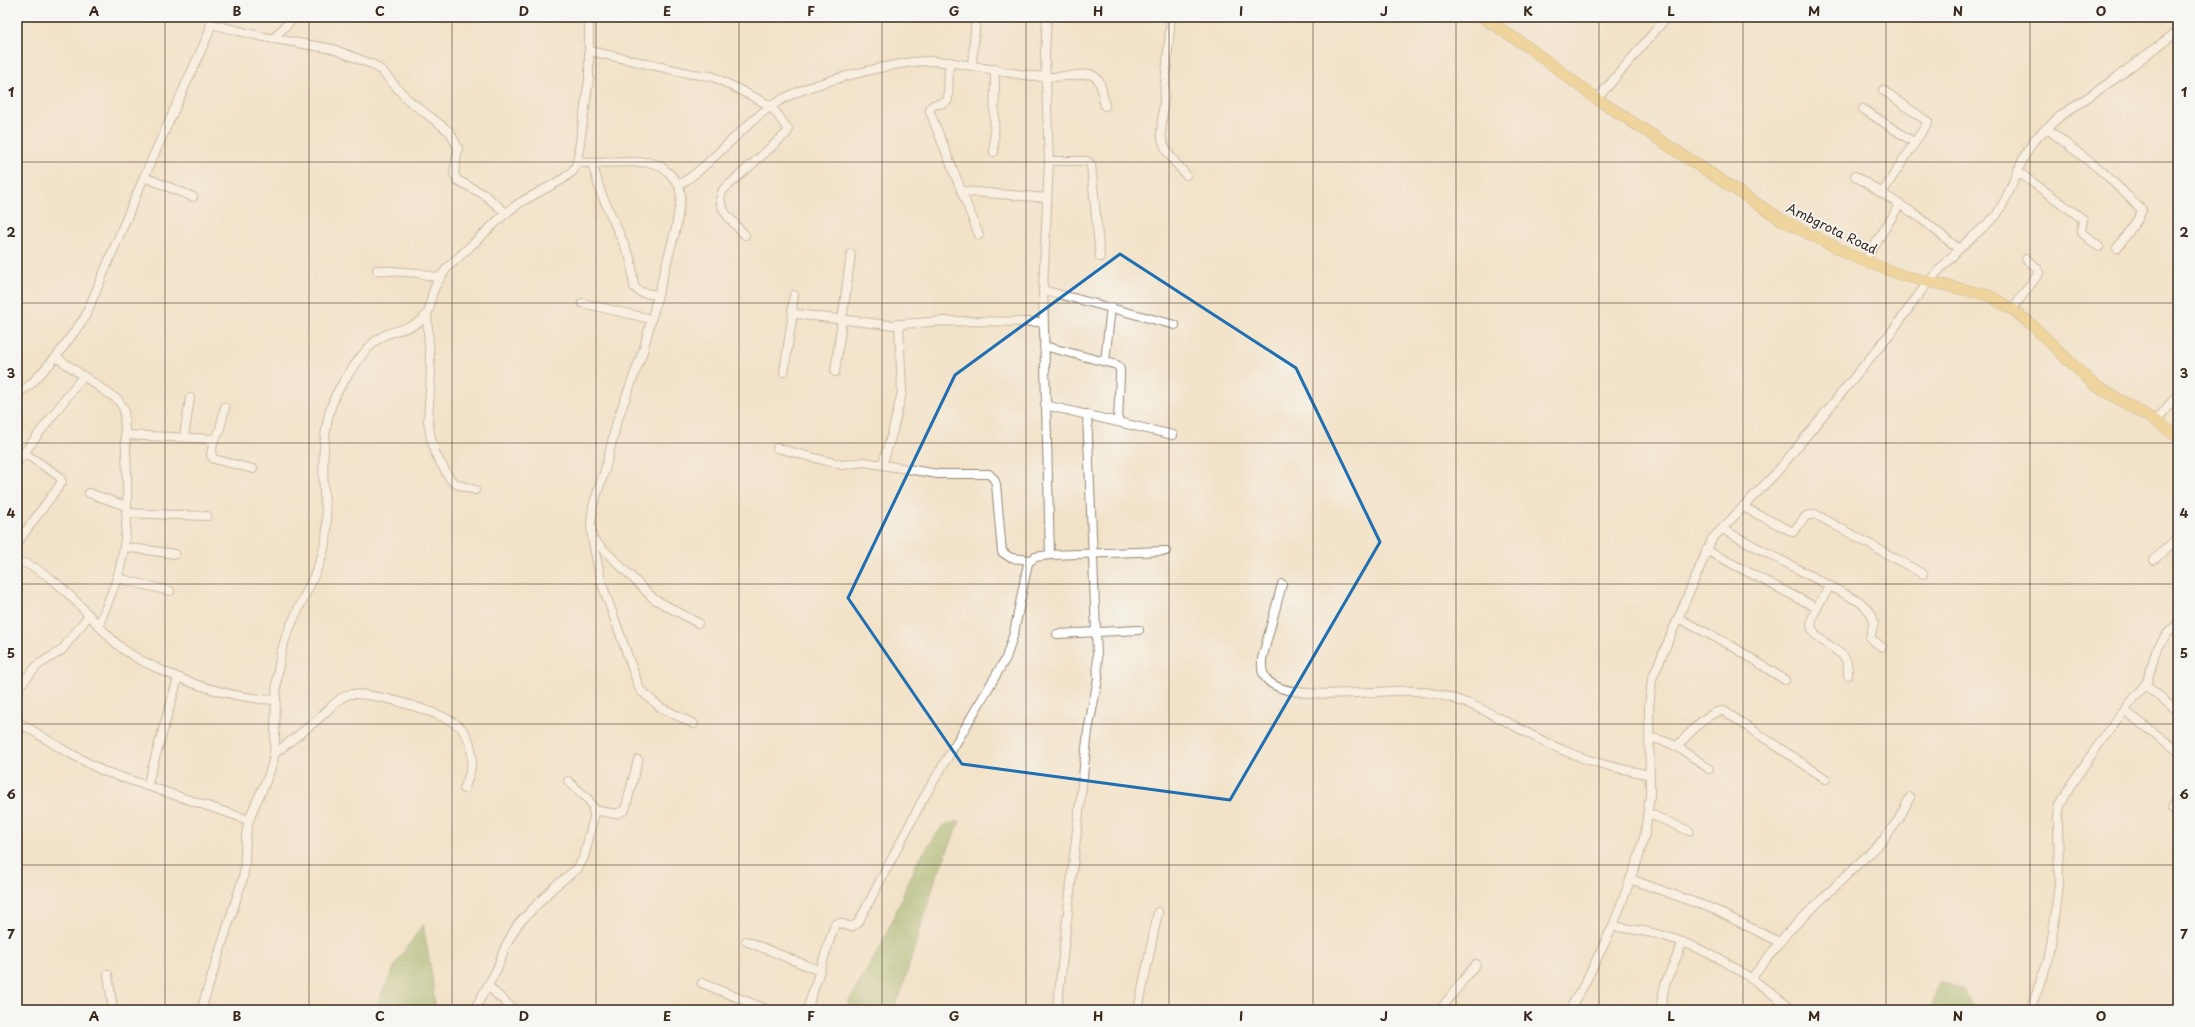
<svg xmlns="http://www.w3.org/2000/svg" width="2195" height="1027" font-family="'Playpen Sans',sans-serif">
<style>
.forest{fill:#8ead61;stroke:#646c40}
.lines{fill:none;stroke-linecap:round;stroke-linejoin:round}
.minor-casing{stroke:#968673;stroke-width:10}
.major-casing{stroke:#968673;stroke-width:12}
.minor{stroke:#fff;stroke-width:8}
.major{stroke:#eac669;stroke-width:11}
.marked{fill:none;stroke:#1f6fb2;stroke-width:3;stroke-linejoin:round}
.grid{fill:none;stroke:#3b2a1e;stroke-width:1;stroke-opacity:0.55}
.labels{text-anchor:middle;dominant-baseline:central;stroke-width:3.5;stroke-linejoin:round;paint-order:stroke}
.street-label{font-size:13px;fill:#3b2a1e;stroke:#f6f6f2}
.neatline{fill:none;stroke:#3b2a1e;stroke-width:1.5}
.grid-label{font-size:13px;text-anchor:middle;font-weight:bold;fill:#3b2a1e}
</style>
<rect width="100%" height="100%" fill="#f6f6f2"/>
<filter id="ink" filterUnits="userSpaceOnUse"><feTurbulence type="fractalNoise" baseFrequency=".025" numOctaves="2"/><feDisplacementMap in="SourceGraphic" scale="8" xChannelSelector="R" yChannelSelector="G"/><feConvolveMatrix kernelMatrix="1 2 1 2 8 2 1 2 1" color-interpolation-filters="sRGB"/></filter>
<filter id="wash" filterUnits="userSpaceOnUse"><feTurbulence type="fractalNoise" baseFrequency=".012" numOctaves="4" result="noise"/><feDisplacementMap in="SourceGraphic" scale="16" xChannelSelector="R" yChannelSelector="G"/><feGaussianBlur stdDeviation="0.9" result="paint"/><feColorMatrix in="noise" values="0 0 0 0 0 0 0 0 0 0 0 0 0 0 0 0 0 1.4 0 .05"/><feComposite in="paint" operator="in"/></filter>
<g filter="url(#wash)">
<rect width="100%" height="100%" fill="#f2e2c8"/>
<g class="forest">
<path d="M960 821 935 880 901 992 893 1010H844L882 944 917 862 943 825Z"/>
<path d="M423 924 432 975 435 1010H374L397 962Z"/>
<path d="M1939 981 1963 989 1974 1010H1931Z"/>
</g>
</g>
<g filter="url(#ink)">
<g class="lines">
<defs>
<g id="minor">
<path d="M1047 17 1045 54 1049 161 1043 290 1050 555"/>
<path d="M1171 17 1161 133C1163 151 1175 162 1186 175"/>
<path d="M211 24 264 37 333 49 374 65 382 71 407 99 450 132 458 148 454 174 457 180 485 195 506 213"/>
<path d="M274 38 294 17"/>
<path d="M590 51 692 74 712 76 771 106 788 129 787 133 723 190C713 206 735 224 745 235"/>
<path d="M949 62 948 100 944 103 933 105 930 109V112L979 235"/>
<path d="M972 65 976 17"/>
<path d="M1597 99 1667 17"/>
<path d="M1863 109 1915 143"/>
<path d="M2046 128 2103 172 2142 210 2138 219 2117 248"/>
<path d="M994 152 995 69"/>
<path d="M1049 161H1087L1091 165 1100 257"/>
<path d="M577 163 647 162 659 165 670 174 679 185 681 196 676 228 643 351 617 421 605 470 593 506 591 523 592 538 602 584 640 690 660 707 694 724"/>
<path d="M592 163 601 193 631 260 634 287 640 292 657 295"/>
<path d="M2017 171 2083 219 2081 232 2099 247"/>
<path d="M1855 176 1918 216 1959 249"/>
<path d="M144 177 193 197"/>
<path d="M679 185C716 162 744 121 781 100 810 83 897 61 930 61 970 62 1008 76 1048 77 1062 77 1076 75 1090 74 1103 78 1102 95 1105 106"/>
<path d="M962 191 1047 198"/>
<path d="M1882 193 1928 122 1883 90"/>
<path d="M1865 261 1900 204"/>
<path d="M377 270 418 273 439 278"/>
<path d="M1043 290 1175 325"/>
<path d="M794 295 792 310 796 314 888 325 944 321 1043 322"/>
<path d="M582 303 651 319"/>
<path d="M2012 309 2039 273 2037 268 2026 259"/>
<path d="M427 315 431 373 428 421 431 438 436 455 450 479 456 484 475 490"/>
<path d="M1044 346 1117 365 1120 369V375L1118 421"/>
<path d="M56 357 118 400 124 409C126 460 132 517 120 568 115 587 106 606 99 625"/>
<path d="M1105 361 1111 307"/>
<path d="M784 372 793 312"/>
<path d="M835 372 851 254"/>
<path d="M17 394 31 384 56 357 85 317 144 177 208 35 211 24 209 17"/>
<path d="M1045 405 1173 435"/>
<path d="M2156 421 2178 394"/>
<path d="M125 435 214 439 219 433 225 407"/>
<path d="M184 437 190 398"/>
<path d="M214 439 211 455 214 459 253 469"/>
<path d="M777 448 842 465 864 462 938 474H989L994 479 996 484 1002 552 1011 558 1031 560"/>
<path d="M17 462 83 376"/>
<path d="M882 465 892 434 902 392 899 325"/>
<path d="M89 493 126 506"/>
<path d="M1743 507 1793 532 1806 516 1815 514 1923 574"/>
<path d="M126 513 207 516"/>
<path d="M1722 529 1860 602 1871 613 1874 622 1870 638 1882 647"/>
<path d="M592 538 654 599 698 623"/>
<path d="M17 543 62 482 59 476 24 453"/>
<path d="M124 547 175 554"/>
<path d="M1706 550 1817 608"/>
<path d="M2154 560 2178 537"/>
<path d="M17 561C56 570 88 618 117 644 129 655 144 662 159 669 197 687 233 698 275 700"/>
<path d="M117 578 170 591"/>
<path d="M1282 584 1262 659C1262 666 1261 671 1265 677 1283 706 1384 688 1415 691 1475 696 1512 729 1565 751 1592 763 1621 769 1650 775"/>
<path d="M1830 586C1824 596 1816 607 1812 619 1806 640 1838 645 1846 660 1848 665 1848 670 1848 675"/>
<path d="M1678 618 1732 646 1785 680"/>
<path d="M1057 634 1139 630"/>
<path d="M2145 685 2178 711"/>
<path d="M17 689 38 665 62 650 89 615"/>
<path d="M2125 711 2178 751"/>
<path d="M17 721 62 749 103 771 249 820"/>
<path d="M1649 738C1673 740 1690 755 1709 769"/>
<path d="M1677 746C1689 735 1707 710 1724 711L1826 779"/>
<path d="M274 754C288 743 303 732 317 720 327 712 335 700 347 695 365 689 451 714 462 729 477 748 473 769 464 789"/>
<path d="M147 786 178 678"/>
<path d="M2178 794 2173 809 2178 815"/>
<path d="M593 810 616 814 625 810 638 760"/>
<path d="M1648 813 1689 831"/>
<path d="M1630 879 1713 909 1779 942"/>
<path d="M1613 926C1629 929 1645 931 1661 935 1710 949 1754 977 1792 1010"/>
<path d="M746 941 820 971"/>
<path d="M108 975 113 1010"/>
<path d="M1751 979 1787 933 1883 840 1899 819 1910 797"/>
<path d="M702 983 768 1010"/>
<path d="M488 986 514 1010"/>
<path d="M201 1010 243 878C247 859 243 839 249 821 255 799 272 777 274 754 277 718 273 681 283 646 294 609 319 578 326 539 329 524 325 508 324 492 322 462 323 415 339 389 349 373 367 343 385 335 398 329 418 328 427 314 431 308 430 299 433 292 436 283 441 276 447 268L506 213 521 202 563 179 573 171 577 163 589 79V17"/>
<path d="M474 1010 497 969 505 947 518 924 554 887 578 868 584 857 594 817 593 807 588 799 568 781"/>
<path d="M807 1010 835 924 840 923 851 927 858 923 922 801 1006 658 1014 633 1028 563 1035 557 1050 555 1166 551"/>
<path d="M1057 1010 1088 731 1098 679 1087 414"/>
<path d="M1138 1010 1158 912"/>
<path d="M1440 1010 1476 964"/>
<path d="M1569 1010 1584 985 1613 926 1639 856 1645 833 1650 795 1649 707 1652 679 1712 539 1776 473 1893 330 1928 282 1959 249 1996 216 2006 198 2024 157 2034 140 2059 117 2116 78 2178 31"/>
<path d="M1660 1010 1665 984 1683 942"/>
<path d="M2030 1010 2048 961 2054 926 2059 884 2058 817 2060 805 2070 786 2108 731 2147 682 2156 651 2167 634 2178 623"/>
</g>
<path id="major" d="M1482 17 1528 47 1597 99 1782 220 1855 257 1904 276 1988 295 2012 309 2030 323 2093 384 2159 423 2178 437"/>
</defs>
<use href="#minor" class="minor-casing"/>
<use href="#major" class="major-casing"/>
<use href="#minor" class="minor"/>
<use href="#major" class="major"/>
</g>
</g>
<path d="M0 0H2195V1027H0ZM1120 254 1296 368 1380 542 1230 800 962 764 848 598 955 375Z" fill="#f2e2c8" fill-opacity=".55" fill-rule="evenodd"/>
<path class="marked" d="M1120 254 1296 368 1380 542 1230 800 962 764 848 598 955 375Z"/>
<path class="grid" d="M165 17V1010M309 17V1010M452 17V1010M596 17V1010M739 17V1010M882 17V1010M1026 17V1010M1169 17V1010M1313 17V1010M1456 17V1010M1599 17V1010M1743 17V1010M1886 17V1010M2030 17V1010M17 162H2178M17 303H2178M17 443H2178M17 584H2178M17 724H2178M17 865H2178"/>
<g class="labels">
<g class="street-label">
<text transform="translate(1832 228) rotate(26)">Ambgrota Road</text>
</g>
</g>
<rect width="2195" height="1027" fill="none" stroke="#f6f6f2" stroke-width="44"/>
<rect x="22" y="22" width="2151" height="983" class="neatline"/>
<g class="grid-label">
<text x="94" y="16">A</text>
<text x="237" y="16">B</text>
<text x="380" y="16">C</text>
<text x="524" y="16">D</text>
<text x="667" y="16">E</text>
<text x="811" y="16">F</text>
<text x="954" y="16">G</text>
<text x="1098" y="16">H</text>
<text x="1241" y="16">I</text>
<text x="1384" y="16">J</text>
<text x="1528" y="16">K</text>
<text x="1671" y="16">L</text>
<text x="1814" y="16">M</text>
<text x="1958" y="16">N</text>
<text x="2101" y="16">O</text>
<text x="11" y="97">1</text>
<text x="2184" y="97">1</text>
<text x="11" y="237">2</text>
<text x="2184" y="237">2</text>
<text x="11" y="378">3</text>
<text x="2184" y="378">3</text>
<text x="11" y="518">4</text>
<text x="2184" y="518">4</text>
<text x="11" y="658">5</text>
<text x="2184" y="658">5</text>
<text x="11" y="799">6</text>
<text x="2184" y="799">6</text>
<text x="11" y="939">7</text>
<text x="2184" y="939">7</text>
<text x="94" y="1021">A</text>
<text x="237" y="1021">B</text>
<text x="380" y="1021">C</text>
<text x="524" y="1021">D</text>
<text x="667" y="1021">E</text>
<text x="811" y="1021">F</text>
<text x="954" y="1021">G</text>
<text x="1098" y="1021">H</text>
<text x="1241" y="1021">I</text>
<text x="1384" y="1021">J</text>
<text x="1528" y="1021">K</text>
<text x="1671" y="1021">L</text>
<text x="1814" y="1021">M</text>
<text x="1958" y="1021">N</text>
<text x="2101" y="1021">O</text>
</g>
</svg>
